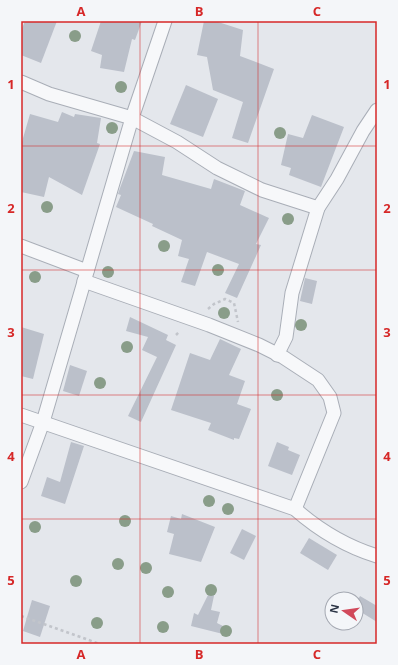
<svg xmlns="http://www.w3.org/2000/svg" width="398" height="665" font-family="'Open Sans',sans-serif">
<style>
.building{fill:#bbc0ca}
.lines{fill:none;stroke-linecap:round;stroke-linejoin:round}
.street-casing{stroke:#a9aeb7;stroke-width:15}
.path{stroke:#c2c5cb;stroke-width:2.5;stroke-dasharray:3 3;stroke-linecap:butt}
.street{stroke:#f7f8fa;stroke-width:13}
.tree{fill:#899d89}
.grid{fill:none;stroke:#d62828;stroke-width:1;stroke-opacity:0.55}
.neatline{fill:none;stroke:#d62828;stroke-width:1.5}
.grid-label{font-size:13px;text-anchor:middle;font-weight:bold;fill:#d62828}
</style>
<rect width="100%" height="100%" fill="#e4e7ec"/>
<g class="building">
<path d="M25 21H57L41 63 21 55V31Z"/>
<path d="M101 21H142L135 40 132 39 124 72 100 68 102 55 91 51Z"/>
<path d="M204 21H215L243 30 240 56 274 69 248 143 232 138 243 102 213 90 207 57 197 55Z"/>
<path d="M186 85 218 99 203 137 170 124Z"/>
<path d="M62 112 74 117 75 114 101 118 97 143 100 144 82 195 49 177 44 197 21 192V145L30 114 58 122Z"/>
<path d="M312 115 344 127 321 187 289 175 291 168 281 165 288 134 303 138Z"/>
<path d="M134 151 165 157 162 175 211 189 214 179 245 191 240 205 269 218 256 244 261 245 237 298 225 293 239 264 207 252 195 286 181 282 189 259 178 256 182 240 152 226 153 224 116 207 121 195 118 194 120 188Z"/>
<path d="M305 278 317 281 312 304 300 301Z"/>
<path d="M130 317 168 335 166 340 176 345 141 422 128 416 157 357 142 350 148 337 126 331Z"/>
<path d="M21 327 44 334 33 379 21 376Z"/>
<path d="M220 339 241 349 229 375 245 381 237 404 251 409 239 439 234 438V440L208 430 211 423 171 410 190 353 210 360Z"/>
<path d="M70 365 87 371 79 396 63 391Z"/>
<path d="M71 442 84 446 65 504 41 496 47 477 60 482Z"/>
<path d="M277 442 289 447 288 450 300 455 292 475 268 466Z"/>
<path d="M182 514 215 527 201 562 169 554 174 534 167 532 171 516 181 519Z"/>
<path d="M242 529 256 536 244 560 230 553Z"/>
<path d="M309 538 337 555 328 570 300 553Z"/>
<path d="M211 589 215 591 211 610 220 612 217 623 229 629 227 635 191 626 194 613 198 615Z"/>
<path d="M360 596 377 606V622L356 609V603Z"/>
<path d="M32 600 50 606 40 637 23 631Z"/>
</g>
<g class="lines">
<defs>
<g id="street">
<path d="M21 82 49 94 132 118 177 142 217 168 262 190 318 208"/>
<path d="M21 246 87 271"/>
<path d="M84 281 209 325 259 345 283 357 318 380 330 397 334 413 295 509"/>
<path d="M277 355 286 337 292 293 318 208 337 179 363 131 377 110"/>
<path d="M21 415 295 509C320 531 345 546 377 556"/>
<path d="M21 482 43 422 132 118 165 21"/>
</g>
</defs>
<use href="#street" class="street-casing"/>
<g class="path">
<path d="M208 309 214 304 225 299 234 303 238 322"/>
<path d="M176 335 180 331"/>
<path d="M21 616 100 644"/>
</g>
<use href="#street" class="street"/>
</g>
<g class="tree">
<circle cx="75" cy="36" r="6"/>
<circle cx="121" cy="87" r="6"/>
<circle cx="112" cy="128" r="6"/>
<circle cx="280" cy="133" r="6"/>
<circle cx="47" cy="207" r="6"/>
<circle cx="288" cy="219" r="6"/>
<circle cx="164" cy="246" r="6"/>
<circle cx="218" cy="270" r="6"/>
<circle cx="108" cy="272" r="6"/>
<circle cx="35" cy="277" r="6"/>
<circle cx="224" cy="313" r="6"/>
<circle cx="301" cy="325" r="6"/>
<circle cx="127" cy="347" r="6"/>
<circle cx="100" cy="383" r="6"/>
<circle cx="277" cy="395" r="6"/>
<circle cx="209" cy="501" r="6"/>
<circle cx="228" cy="509" r="6"/>
<circle cx="125" cy="521" r="6"/>
<circle cx="35" cy="527" r="6"/>
<circle cx="118" cy="564" r="6"/>
<circle cx="146" cy="568" r="6"/>
<circle cx="76" cy="581" r="6"/>
<circle cx="211" cy="590" r="6"/>
<circle cx="168" cy="592" r="6"/>
<circle cx="97" cy="623" r="6"/>
<circle cx="163" cy="627" r="6"/>
<circle cx="226" cy="631" r="6"/>
</g>
<path class="grid" d="M140 21V644M258 21V644M21 146H377M21 270H377M21 395H377M21 519H377"/>
<rect width="398" height="665" fill="none" stroke="#f4f6f9" stroke-width="44"/>
<g transform="translate(344 611) rotate(283)"><circle r="19" fill="#f4f6f9" stroke="#a4a8b1"/>
<path d="M0-3L7 15L0 10L-7 15Z" fill="#d1495b"/>
<text y="-6" font-size="11" font-weight="bold" text-anchor="middle" fill="#2b3445">N</text>
</g>
<rect x="22" y="22" width="354" height="621" class="neatline"/>
<g class="grid-label">
<text x="81" y="16">A</text>
<text x="199" y="16">B</text>
<text x="317" y="16">C</text>
<text x="11" y="89">1</text>
<text x="387" y="89">1</text>
<text x="11" y="213">2</text>
<text x="387" y="213">2</text>
<text x="11" y="337">3</text>
<text x="387" y="337">3</text>
<text x="11" y="461">4</text>
<text x="387" y="461">4</text>
<text x="11" y="585">5</text>
<text x="387" y="585">5</text>
<text x="81" y="659">A</text>
<text x="199" y="659">B</text>
<text x="317" y="659">C</text>
</g>
</svg>
